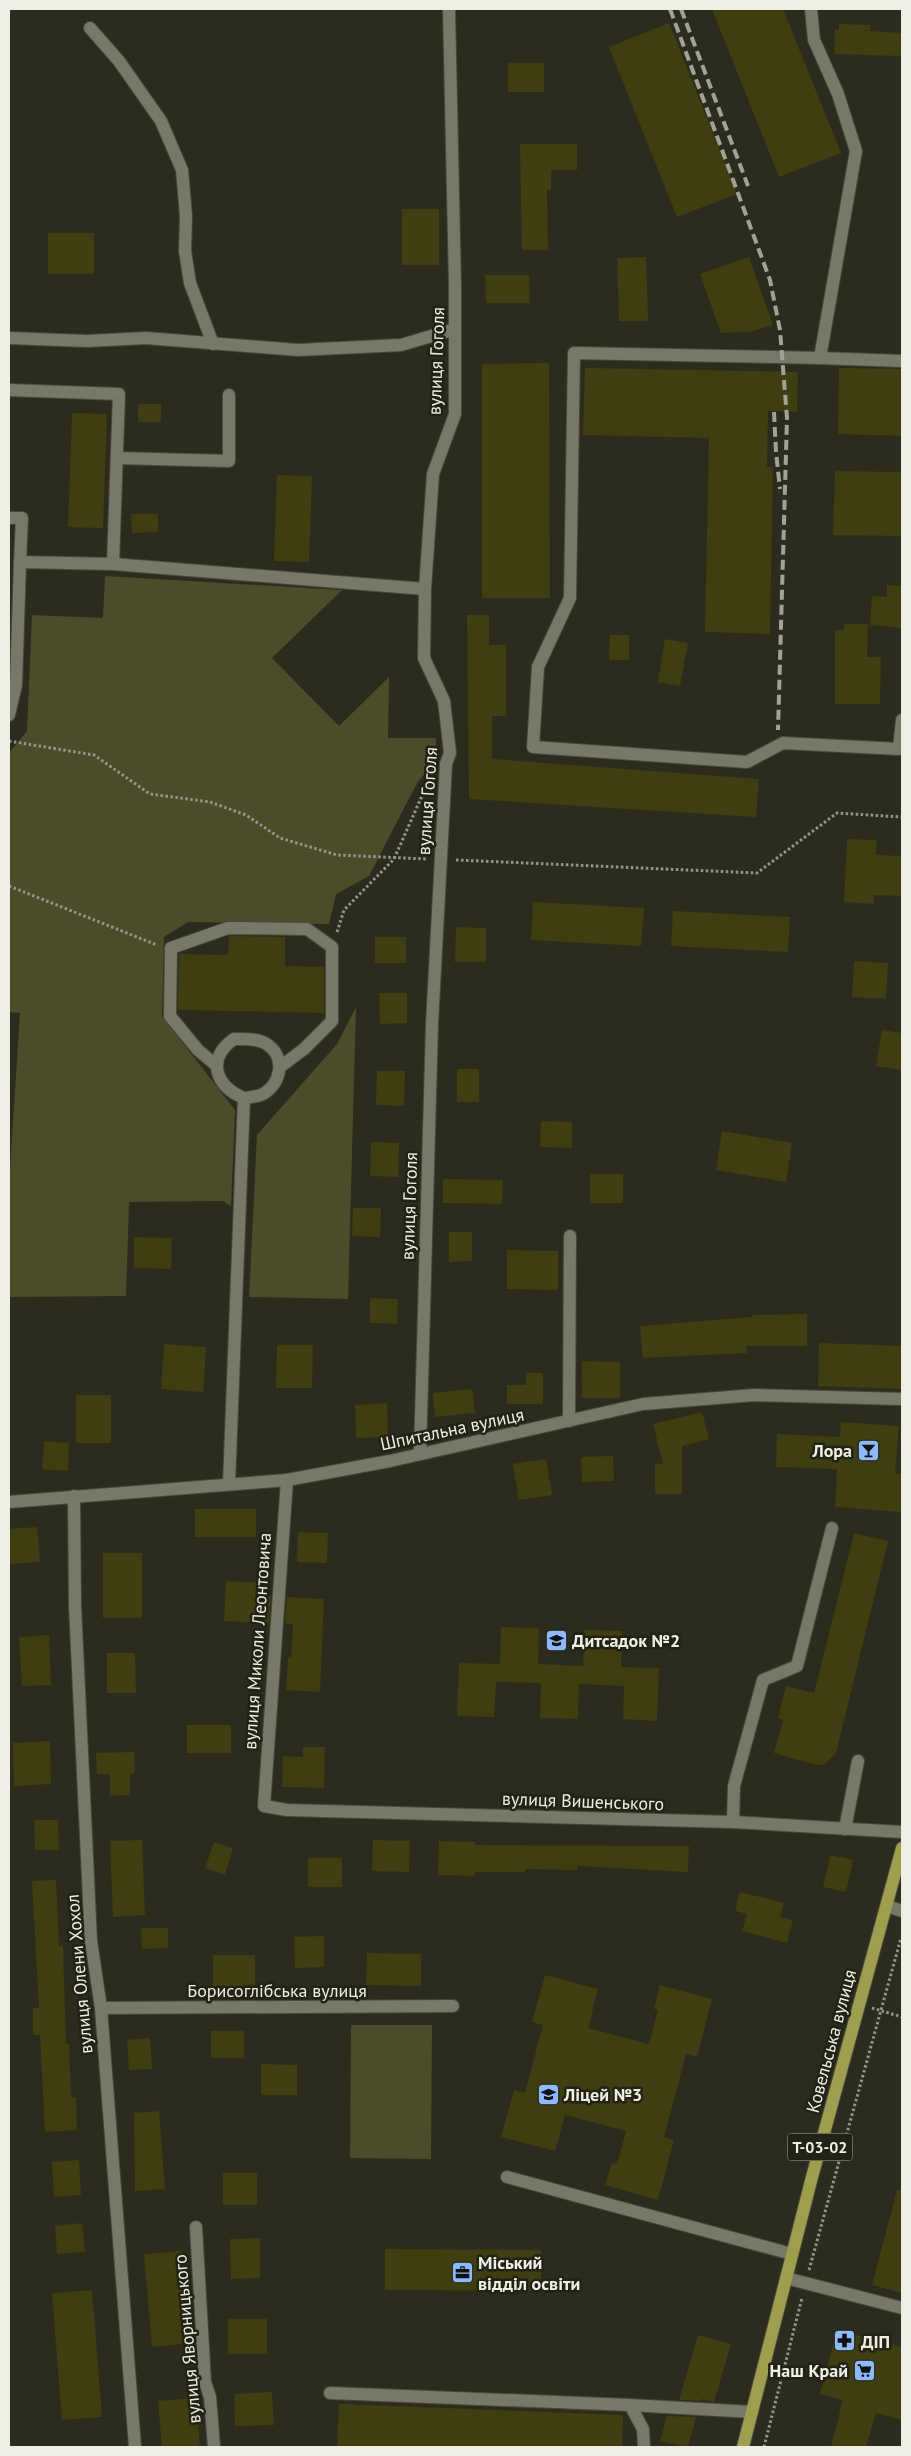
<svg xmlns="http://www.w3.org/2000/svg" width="911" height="2456" font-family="'PT Sans',sans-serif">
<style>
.green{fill:#4b4c2a}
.building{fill:#3e3e11}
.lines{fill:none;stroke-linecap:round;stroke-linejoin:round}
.minor-casing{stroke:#48493c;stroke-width:14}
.major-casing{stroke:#48493c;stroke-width:14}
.path{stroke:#95958a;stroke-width:3;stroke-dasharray:2.5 2.5;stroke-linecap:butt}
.minor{stroke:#787868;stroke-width:12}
.major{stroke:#9e9e4e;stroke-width:12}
.rail{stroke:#a2a297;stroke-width:4;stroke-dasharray:10 5;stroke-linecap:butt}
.labels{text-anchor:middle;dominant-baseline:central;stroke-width:5;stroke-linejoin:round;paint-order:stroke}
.shield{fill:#222315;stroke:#b1b1a7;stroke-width:1}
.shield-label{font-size:16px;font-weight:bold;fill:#eeeee5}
.street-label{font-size:18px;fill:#eeeee5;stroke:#222315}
.poi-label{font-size:18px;font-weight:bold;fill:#eeeee5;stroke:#222315;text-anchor:start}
</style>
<rect width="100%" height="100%" fill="#2c2c1e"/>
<g class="green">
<path d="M105 576 342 590 272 658 339 726 389 677 388 738H436L435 761 417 783 369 876 336 894 329 924 188 922 164 937 162 1016 235 1110 231 1206 223 1201 129 1202 126 1296 9 1297V1184L20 1013 9 1012V753L27 731 32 615 103 618Z"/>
<path d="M356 1007 348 1299 249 1297 257 1135 337 1044Z"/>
<path d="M351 2025H432L431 2159 350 2158Z"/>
</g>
<g class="building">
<path d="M712 9H783L841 153 779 177Z"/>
<path d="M669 23 737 194 677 217 609 47Z"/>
<path d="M839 24 871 25 870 31 902 33V56L834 54 835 30H839Z"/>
<rect x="508" y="63" width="36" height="29"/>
<path d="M520 144H577V170H551V190H547L548 250H522Z"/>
<rect x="402" y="209" width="37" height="56"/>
<rect x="48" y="233" width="46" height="41"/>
<path d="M646 257 648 321H619L617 258Z"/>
<path d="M749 257 773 325 750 332 721 333 700 274Z"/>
<path d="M485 275H529L530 303H486Z"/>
<path d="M549 363 550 598H482V364Z"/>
<path d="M585 368 798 372 797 412 768 411 767 467H773L770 634 705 632 709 438 583 435Z"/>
<path d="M839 368 902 369V436L838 434Z"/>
<rect x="138" y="404" width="23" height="18"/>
<path d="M72 413 107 414 103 528 68 527Z"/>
<path d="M835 471 902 472V536L833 535Z"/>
<path d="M277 475 312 476 309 562 274 561Z"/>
<path d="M131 514H158V532L132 533Z"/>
<path d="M887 585 902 586V628L870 625 872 596 887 597Z"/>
<path d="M467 615H489V645H506V716H492V759L759 779 756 817 469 799Z"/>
<path d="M844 624H868L867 657H881L880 704H835V630H844Z"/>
<path d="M610 635H629V660H609Z"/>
<path d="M665 639 688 643 680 686 658 682Z"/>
<path d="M847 839 877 840 876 855 902 856V896L874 895V904L844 902Z"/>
<path d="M533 902 644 908 641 946 531 940Z"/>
<path d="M673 911 790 917 788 952 671 946Z"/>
<path d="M456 927 486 928V962H455Z"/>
<path d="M229 936 285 937V966L324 967V1013L178 1010 179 954 228 955Z"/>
<rect x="375" y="937" width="31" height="26"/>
<path d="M854 961 888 963 886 999 852 997Z"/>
<path d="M379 993H407V1023L380 1024Z"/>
<path d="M882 1030 902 1033V1070L876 1066Z"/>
<rect x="457" y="1069" width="22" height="33"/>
<path d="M377 1071H405L404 1106 376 1105Z"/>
<path d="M541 1121 572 1122V1148L540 1147Z"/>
<path d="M722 1131 792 1143 786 1182 716 1170Z"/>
<path d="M371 1142 399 1143 398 1177 370 1176Z"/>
<rect x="590" y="1174" width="33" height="29"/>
<path d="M443 1179 503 1180 502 1204 443 1203Z"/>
<path d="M353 1208H381L380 1237 352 1236Z"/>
<path d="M449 1232H472V1261L449 1262Z"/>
<path d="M134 1237 172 1238 171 1269 134 1268Z"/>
<path d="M507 1250 558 1251V1290L507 1289Z"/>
<path d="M370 1298 398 1299 397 1324 370 1323Z"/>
<path d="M807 1314V1346H746L747 1353 643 1358 640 1326 752 1317V1315Z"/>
<path d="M819 1343 902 1346V1389L818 1386Z"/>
<path d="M164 1344 206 1347 203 1392 161 1389Z"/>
<path d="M277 1345H313L312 1388H276Z"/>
<path d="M582 1361 620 1362V1398H582Z"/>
<path d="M526 1373H543V1404H507V1385H526Z"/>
<path d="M472 1389 475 1413 435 1417 433 1393Z"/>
<rect x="76" y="1395" width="35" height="48"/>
<path d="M387 1403 388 1437 356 1438 355 1405Z"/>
<path d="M702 1412 709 1439 682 1446V1494H655V1463L663 1464 653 1424Z"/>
<path d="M841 1422 899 1426 895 1473 902 1474V1512L835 1507 837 1469 776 1467 777 1434 840 1437Z"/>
<path d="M44 1441 69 1443 68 1471 42 1469Z"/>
<path d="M613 1456 614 1481 582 1482 581 1457Z"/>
<path d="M546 1459 552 1495 519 1500 513 1464Z"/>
<rect x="195" y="1509" width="61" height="28"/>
<path d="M37 1527 40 1562 9 1564V1529Z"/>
<path d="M298 1532 328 1533 327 1563 297 1562Z"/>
<path d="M854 1533 888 1541 836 1753 824 1765 813 1764 774 1753 783 1720 778 1718 786 1686 814 1693Z"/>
<rect x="103" y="1553" width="39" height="65"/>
<path d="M226 1581 267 1583V1595L271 1596 269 1623 224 1621Z"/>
<path d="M287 1597 324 1599 320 1692 286 1690 288 1658H291L293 1624H285Z"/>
<path d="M501 1627 539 1628 538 1664 583 1666 585 1630 622 1631 621 1667 659 1668 657 1721 623 1719 624 1686 579 1684 578 1719 540 1718 541 1683 496 1682 494 1717 457 1716 459 1663 500 1664Z"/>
<path d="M49 1635 51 1685 22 1686 19 1637Z"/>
<path d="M107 1653H135L136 1693H107Z"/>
<rect x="187" y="1725" width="44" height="28"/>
<path d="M50 1741 51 1784 14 1786 13 1743Z"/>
<path d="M303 1747H325L324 1788 282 1787 283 1756 303 1757Z"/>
<path d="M134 1752 135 1773 130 1774V1795L110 1796V1774H97L96 1753Z"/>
<path d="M34 1820H58L59 1850H35Z"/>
<path d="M142 1840 145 1915 113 1917 110 1841Z"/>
<path d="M373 1840 410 1841 409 1872 372 1871Z"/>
<path d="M439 1841 475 1842V1845L689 1846 688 1872 577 1866V1870L525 1869V1872H475V1876L438 1875Z"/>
<path d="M214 1842 233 1848 225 1875 205 1868Z"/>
<path d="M830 1855 853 1860 846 1892 823 1887Z"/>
<rect x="308" y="1858" width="34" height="29"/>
<path d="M56 1880 59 1946H63L66 2044H69L71 2097H76L77 2130 45 2132 40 2035H33V2008H39L32 1881Z"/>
<path d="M740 1892 784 1903 780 1917 793 1920 787 1943 742 1931 747 1914 735 1911Z"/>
<path d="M141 1928H168V1948L142 1949Z"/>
<path d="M324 1936V1967L295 1968 294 1937Z"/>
<path d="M367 1953 421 1954V1986L366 1985Z"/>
<rect x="213" y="1955" width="42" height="37"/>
<path d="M545 1975 598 1989 588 2028 649 2044 658 2010 654 2009 660 1985 712 1999 697 2057 686 2054 664 2137 674 2140 658 2200 605 2185 612 2163 617 2164 626 2131 565 2115 555 2151 501 2137 514 2090 525 2093 543 2025 532 2022Z"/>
<rect x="211" y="2031" width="33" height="27"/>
<path d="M150 2038 152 2069 129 2070 127 2040Z"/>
<path d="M261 2064 297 2065V2095H261Z"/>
<path d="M159 2111 165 2189 135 2191 134 2113Z"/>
<path d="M79 2160 81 2195 54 2197 52 2162Z"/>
<rect x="223" y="2173" width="34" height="32"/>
<path d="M897 2190H902V2293L872 2285Z"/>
<path d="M82 2223 85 2252 57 2254 55 2226Z"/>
<path d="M260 2238V2278L231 2279 230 2239Z"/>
<path d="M385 2249 541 2250V2291L385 2290Z"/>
<path d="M182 2251 191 2343 152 2347 144 2254Z"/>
<path d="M92 2290 102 2417 62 2420 52 2293Z"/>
<rect x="228" y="2319" width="39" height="35"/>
<path d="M837 2330 902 2347V2420L876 2413 866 2447H831L843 2400 820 2394Z"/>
<path d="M698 2335 731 2344 714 2402 701 2399V2401L679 2400Z"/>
<path d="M272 2392 274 2425 235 2426 234 2394Z"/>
<path d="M196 2398 200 2447H162L158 2401Z"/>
<path d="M339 2404 623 2415 622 2447 337 2446Z"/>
<path d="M667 2416 696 2417 688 2447 660 2441Z"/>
</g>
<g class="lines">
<defs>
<g id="minor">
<path d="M811 9 814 40 838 94 856 151 820 358 574 353 570 598 538 667 533 747 747 762 783 743 899 749 902 720"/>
<path d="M90 28 119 61 161 121 182 170 186 216 185 251 190 283 213 344"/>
<path d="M9 338 87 341 146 338 298 350 401 345 455 329"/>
<path d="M820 358 902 361"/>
<path d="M9 390 119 394 113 564"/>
<path d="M117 458 229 461V395"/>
<path d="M9 518H22L20 562"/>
<path d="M9 715 16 685 20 562 113 564 425 589"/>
<path d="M234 1039C245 1039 260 1038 268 1045 286 1058 281 1084 263 1094 257 1097 250 1097 244 1098 215 1087 206 1058 234 1039Z"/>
<path d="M217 1066 198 1050 170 1016 171 948 228 928 307 929 332 947V1021L304 1049 280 1067"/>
<path d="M569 1421 570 1236"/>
<path d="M420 1454 432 1024 446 764 450 753 444 701 424 658 425 589 433 474 455 414V286L449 9"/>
<path d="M287 1480 264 1806 287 1810 733 1822 902 1832"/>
<path d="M229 1484 244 1098"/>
<path d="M74 1496 75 1606 91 1941 101 2008 135 2447"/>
<path d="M9 1502 287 1480 390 1461 643 1404 754 1395 902 1399"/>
<path d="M733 1822 734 1786 763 1680 797 1666 832 1528"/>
<path d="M845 1829 858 1761"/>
<path d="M887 1906 902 1911"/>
<path d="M101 2008 453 2006"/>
<path d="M507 2177 792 2254"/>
<path d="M196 2227 205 2382 210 2397 214 2447"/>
<path d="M786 2278 902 2308"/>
<path d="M330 2393 630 2405 643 2429 644 2447"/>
<path d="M630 2405 752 2412"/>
</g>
<path id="major" d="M743 2447 812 2177 902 1848"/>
</defs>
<use href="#minor" class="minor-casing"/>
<use href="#major" class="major-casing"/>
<g class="path">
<path d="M9 741 94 755 150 794 210 802 246 815 280 838 337 855 427 859"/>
<path d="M456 860 757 873 837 813 902 817"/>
<path d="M9 886 157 945"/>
<path d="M337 932 344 910 394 859 429 780"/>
<path d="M872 2008 902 2017"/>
<path d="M809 2270 901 1938"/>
<path d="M764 2447 802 2298"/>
</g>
<use href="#minor" class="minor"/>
<use href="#major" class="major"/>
<g class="rail">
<path d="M670 9 770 280 780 330 787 418 778 730"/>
<path d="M681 9 748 186"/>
<path d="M774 412 776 452 780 489"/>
</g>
</g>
<defs>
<symbol id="bar-square" viewBox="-11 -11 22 22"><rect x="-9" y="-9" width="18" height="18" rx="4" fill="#8eb9fd" stroke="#222315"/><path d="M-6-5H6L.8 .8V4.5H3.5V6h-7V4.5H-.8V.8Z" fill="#111"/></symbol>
<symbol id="school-square" viewBox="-11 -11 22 22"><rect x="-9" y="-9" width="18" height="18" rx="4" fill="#8eb9fd" stroke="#222315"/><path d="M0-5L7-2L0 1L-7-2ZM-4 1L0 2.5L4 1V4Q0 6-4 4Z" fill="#111"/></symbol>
<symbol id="office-square" viewBox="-11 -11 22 22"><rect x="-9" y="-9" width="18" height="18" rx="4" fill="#8eb9fd" stroke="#222315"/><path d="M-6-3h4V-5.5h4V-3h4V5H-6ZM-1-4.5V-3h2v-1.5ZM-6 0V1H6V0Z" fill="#111"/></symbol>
<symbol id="pharmacy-square" viewBox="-11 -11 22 22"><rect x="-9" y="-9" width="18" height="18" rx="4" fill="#8eb9fd" stroke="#222315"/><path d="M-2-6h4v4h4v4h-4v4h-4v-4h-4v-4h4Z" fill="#111"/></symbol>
<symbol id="supermarket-square" viewBox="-11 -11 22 22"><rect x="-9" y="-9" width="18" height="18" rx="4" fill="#8eb9fd" stroke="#222315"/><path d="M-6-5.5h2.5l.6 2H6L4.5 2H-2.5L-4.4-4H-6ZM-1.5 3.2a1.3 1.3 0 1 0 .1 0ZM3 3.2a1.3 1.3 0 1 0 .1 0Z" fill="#111"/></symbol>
</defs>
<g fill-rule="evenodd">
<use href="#bar-square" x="856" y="1438" width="25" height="25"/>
<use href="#school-square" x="544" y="1628" width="25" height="25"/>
<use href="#school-square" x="536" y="2082" width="25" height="25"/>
<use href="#office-square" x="450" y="2260" width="25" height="25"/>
<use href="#pharmacy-square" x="832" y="2328" width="25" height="25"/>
<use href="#supermarket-square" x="852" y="2358" width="25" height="25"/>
</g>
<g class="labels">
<rect class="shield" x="787.5" y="2133.5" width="65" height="27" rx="4"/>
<g class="shield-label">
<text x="820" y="2147">Т-03-02</text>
</g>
<g class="street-label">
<text transform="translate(436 361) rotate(-88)">вулиця Гоголя</text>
<text transform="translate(427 801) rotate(-86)">вулиця Гоголя</text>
<text transform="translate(409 1206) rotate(-88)">вулиця Гоголя</text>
<text transform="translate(452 1429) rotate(-12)">Шпитальна вулиця</text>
<text transform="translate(257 1641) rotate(-86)">вулиця Миколи Леонтовича</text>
<text transform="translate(583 1801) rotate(2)">вулиця Вишенського</text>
<text transform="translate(79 1974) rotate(-95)">вулиця Олени Хохол</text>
<text x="277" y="1990">Борисоглібська вулиця</text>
<text transform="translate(831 2041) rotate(-75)">Ковельська вулиця</text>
<text transform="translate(187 2339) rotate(-95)">вулиця Яворницького</text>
</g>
<g class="poi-label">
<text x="852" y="1450" text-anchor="end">Лора</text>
<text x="572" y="1640">Дитсадок №2</text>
<text x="564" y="2094">Ліцей №3</text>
<text x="478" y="2262">Міський<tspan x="478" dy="21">відділ освіти</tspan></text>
<text x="861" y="2341">ДІП</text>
<text x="848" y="2370" text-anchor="end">Наш Край</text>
</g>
</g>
<rect width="911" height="2456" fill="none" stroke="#eeeee5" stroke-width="20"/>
</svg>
